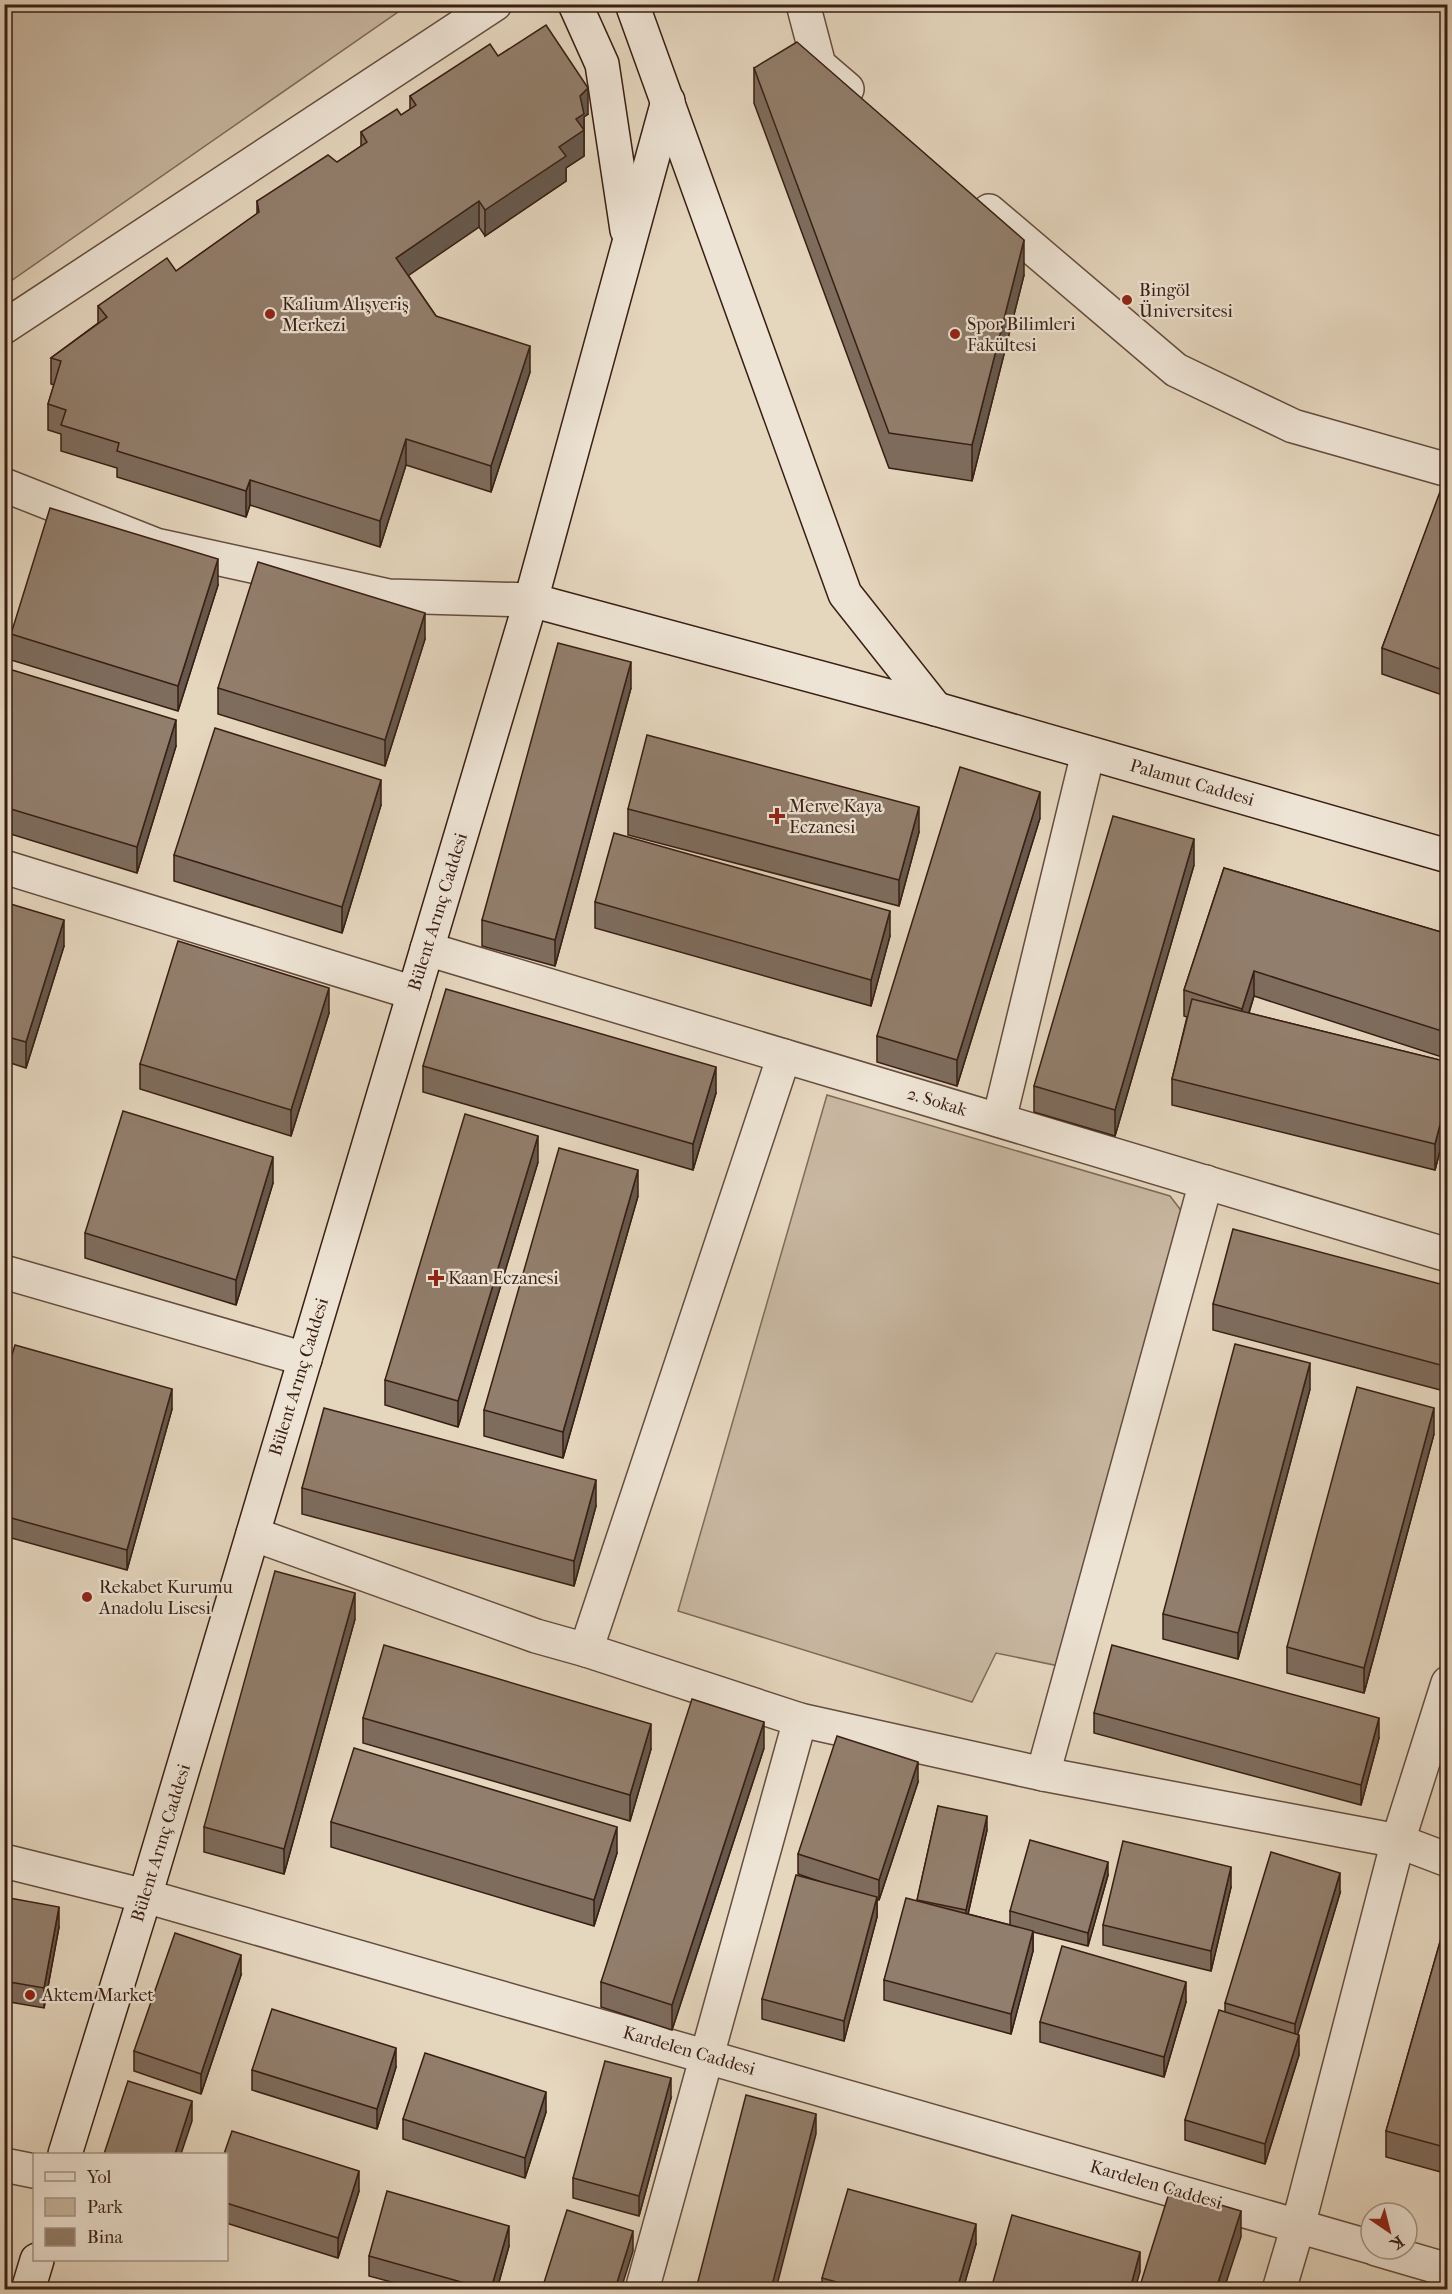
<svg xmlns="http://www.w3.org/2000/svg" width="1452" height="2294" font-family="'IM FELL French Canon',serif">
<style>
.green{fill:#c8b7a1;stroke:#806a5a;stroke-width:1.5}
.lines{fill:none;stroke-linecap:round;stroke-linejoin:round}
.street-casing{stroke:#644c3e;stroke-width:36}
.secondary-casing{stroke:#391e13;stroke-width:36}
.street{stroke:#eee4d5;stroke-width:33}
.secondary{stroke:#eee4d5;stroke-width:33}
.wall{fill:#7e6c5d;stroke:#391e13;stroke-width:1.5}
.shaded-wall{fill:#66584c;stroke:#391e13;stroke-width:1.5}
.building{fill:#927e6c;stroke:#391e13;stroke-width:1.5}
.poi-dot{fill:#8f2418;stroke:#eee4d5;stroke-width:2}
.labels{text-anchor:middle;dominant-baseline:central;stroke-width:4.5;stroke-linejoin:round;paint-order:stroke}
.poi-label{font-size:18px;fill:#391e13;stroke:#eee4d5;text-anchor:start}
.street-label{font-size:18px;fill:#391e13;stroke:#eee4d5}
</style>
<rect width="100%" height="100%" fill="#e5d6be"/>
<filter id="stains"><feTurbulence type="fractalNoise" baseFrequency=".00333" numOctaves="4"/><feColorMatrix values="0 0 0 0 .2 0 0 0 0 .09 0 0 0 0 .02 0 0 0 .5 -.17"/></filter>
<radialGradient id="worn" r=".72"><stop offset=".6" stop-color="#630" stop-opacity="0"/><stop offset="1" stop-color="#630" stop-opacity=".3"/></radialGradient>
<g class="green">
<path d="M5 4H408V5L5 285Z"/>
<path d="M827 1095 1170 1196 1183 1213 1059 1666 996 1653 972 1702 678 1611Z"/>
</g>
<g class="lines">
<defs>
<g id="street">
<path d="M803 4 819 65 847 89"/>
<path d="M989 211 1176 370 1293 426 1448 470"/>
<path d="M4 327 495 4"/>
<path d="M4 485 156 545 389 596 531 600"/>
<path d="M4 867 414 993"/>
<path d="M427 949 1448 1255"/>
<path d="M999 1120 1088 753"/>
<path d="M4 1272 305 1359"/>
<path d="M253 1534 536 1636 586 1650 800 1720 1043 1774 1398 1841 1448 1860"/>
<path d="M586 1650 784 1056"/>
<path d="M1043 1774 1206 1182"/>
<path d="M4 1861 145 1896 1371 2247"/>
<path d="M4 2165 34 2171"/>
<path d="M1376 2249 1448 2270"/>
<path d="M642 2290 800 1720"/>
<path d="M1279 2290 1298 2226 1398 1841 1448 1683"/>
</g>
<g id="secondary">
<path d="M575 4 602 64 627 230"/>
<path d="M632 4 845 594 936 709"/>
<path d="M531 600 936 709 1448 856"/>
<path d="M65 2154 145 1896 531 600 668 101"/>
<path d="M28 2290 37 2260"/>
</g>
</defs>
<use href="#street" class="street-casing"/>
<use href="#secondary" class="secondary-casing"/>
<use href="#street" class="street"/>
<use href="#secondary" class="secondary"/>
</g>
<g class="wall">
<path d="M498 56 588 114 584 117V156L566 168V181L485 236 479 227 408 275 436 316 530 372 491 492 406 465 380 547 250 505 246 517 117 477V468L61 451V434L48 430V404L54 385 51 384V358L98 323V306L176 271 257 214V201L337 162 361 146V132L401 115 410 109V96Z"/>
<path d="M754 68 1024 275 972 481 889 468 754 103Z"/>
<path d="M1448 473V697L1382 674V648Z"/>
<path d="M218 585 178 711 11 660V634Z"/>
<path d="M425 639 385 766 218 714V688Z"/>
<path d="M4 684 176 746 137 873 4 832Z"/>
<path d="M631 688 555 966 482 946V920Z"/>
<path d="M381 805 342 933 174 881V855Z"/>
<path d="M628 809 919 832 899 906 628 835Z"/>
<path d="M1040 818 957 1086 877 1062V1036Z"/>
<path d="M1194 865 1115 1136 1034 1112V1086Z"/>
<path d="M1224 868 1448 934V1059L1254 996 1249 1013 1448 1062V1120L1435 1170 1172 1105V1079L1187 1017 1184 1016V990Z"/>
<path d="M4 902 64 946 26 1068 4 1061Z"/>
<path d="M595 902 890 936 871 1006 595 928Z"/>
<path d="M329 1013 291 1136 140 1089V1064Z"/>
<path d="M423 1066 716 1093 693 1170 423 1092Z"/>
<path d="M538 1162 458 1427 385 1405V1380Z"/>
<path d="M273 1183 236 1305 85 1258V1233Z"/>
<path d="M638 1196 563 1458 484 1436V1410Z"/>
<path d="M1448 1286V1392L1213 1330V1304Z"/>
<path d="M4 1381 172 1409 127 1570 4 1536Z"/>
<path d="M1310 1389 1238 1659 1163 1639V1614Z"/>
<path d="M1434 1434 1364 1693 1287 1673V1647Z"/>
<path d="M302 1488 596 1506 574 1586 302 1514Z"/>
<path d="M355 1619 284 1874 204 1852V1827Z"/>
<path d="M1094 1713 1379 1738 1361 1805 1094 1733Z"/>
<path d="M363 1718 651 1749 630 1821 363 1743Z"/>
<path d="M764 1748 672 2030 601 2007V1982Z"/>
<path d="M918 1782 879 1900H877V1917L844 2041 762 2019V1999L824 1883 798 1874V1854Z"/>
<path d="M938 1806 987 1830 968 1914 1010 1925V1911L1108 1875 1088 1946 1033 1932V1951L1011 2034 884 2000V1980L917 1901Z"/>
<path d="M331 1822 617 1853 594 1926 331 1847Z"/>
<path d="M1231 1887 1211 1971 1103 1945V1925Z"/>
<path d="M1340 1893 1297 2034 1299 2055 1265 2164 1185 2140V2120L1225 2012V2003Z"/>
<path d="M4 1897 59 1927 44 2008 4 2001Z"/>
<path d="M1448 1914V2174L1386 2157V2131Z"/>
<path d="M241 1975 201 2094 134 2071V2051Z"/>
<path d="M1186 2002 1164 2077 1040 2042V2022Z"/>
<path d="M396 2067 377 2129 252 2090V2070Z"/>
<path d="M671 2098 639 2216 573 2198V2178Z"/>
<path d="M546 2112 525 2178 403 2139V2119Z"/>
<path d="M226 2154 359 2191 338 2258 226 2223Z"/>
<path d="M976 2244 963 2289H822V2278Z"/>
<path d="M509 2246 497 2289H417L369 2276V2256Z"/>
</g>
<g class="shaded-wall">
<path d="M588 88V114L584 117V156L566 168V181L485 236V210L559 147 576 119 580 96Z"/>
<path d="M479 201V227L396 284V258Z"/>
<path d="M1024 240V275L972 481V445Z"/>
<path d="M530 346V372L491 492V466Z"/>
<path d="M406 439V465L380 547V521Z"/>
<path d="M250 480V505L246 517V491Z"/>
<path d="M218 559V585L178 711V686Z"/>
<path d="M425 613V639L385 766V740Z"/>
<path d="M631 662V688L555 966V940Z"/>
<path d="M176 720V746L137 873V847Z"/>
<path d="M381 780V805L342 933V907Z"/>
<path d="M1040 792V818L957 1086V1060Z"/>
<path d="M919 807V832L899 906V880Z"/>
<path d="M1194 839V865L1115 1136V1110Z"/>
<path d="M890 911V936L871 1006V980Z"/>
<path d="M64 920V946L26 1068V1042Z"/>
<path d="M1254 971V996L1242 1034V1009Z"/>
<path d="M329 988V1013L291 1136V1110Z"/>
<path d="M716 1067V1093L693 1170V1144Z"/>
<path d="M9 1080V1105L4 1119V1093Z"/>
<path d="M1448 1094V1120L1435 1170V1144Z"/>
<path d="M538 1136V1162L458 1427V1401Z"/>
<path d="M273 1157V1183L236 1305V1280Z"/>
<path d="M638 1170V1196L563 1458V1432Z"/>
<path d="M1310 1363V1389L1238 1659V1633Z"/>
<path d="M172 1389V1409L127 1570V1550Z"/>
<path d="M1434 1408V1434L1364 1693V1668Z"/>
<path d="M596 1480V1506L574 1586V1561Z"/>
<path d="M355 1593V1619L284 1874V1849Z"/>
<path d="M1379 1718V1738L1361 1805V1785Z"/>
<path d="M764 1722V1748L672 2030V2005Z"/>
<path d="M651 1724V1749L630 1821V1795Z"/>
<path d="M918 1762V1782L879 1900V1880Z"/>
<path d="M987 1816V1830L966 1923V1910Z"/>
<path d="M617 1827V1853L594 1926V1900Z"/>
<path d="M1108 1862V1875L1088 1946V1933Z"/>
<path d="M1231 1867V1887L1211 1971V1951Z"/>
<path d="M1340 1873V1893L1295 2044V2024Z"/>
<path d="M877 1897V1917L844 2041V2021Z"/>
<path d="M59 1907V1927L44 2008V1988Z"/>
<path d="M1033 1931V1951L1011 2034V2014Z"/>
<path d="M241 1955V1975L201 2094V2074Z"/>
<path d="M1186 1982V2002L1164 2077V2057Z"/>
<path d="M1299 2035V2055L1265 2164V2144Z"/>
<path d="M396 2048V2067L377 2129V2109Z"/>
<path d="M671 2078V2098L639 2216V2196Z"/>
<path d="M546 2092V2112L525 2178V2158Z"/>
<path d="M192 2101V2121L181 2154H175Z"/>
<path d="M816 2114V2134L776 2289H771Z"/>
<path d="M359 2171V2191L338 2258V2238Z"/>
<path d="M1241 2211V2237L1224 2289H1216Z"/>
<path d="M976 2224V2244L963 2289H957Z"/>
<path d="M509 2226V2246L497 2289H491Z"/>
<path d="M633 2231V2251L621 2289H615Z"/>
<path d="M1140 2252V2272L1135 2289H1130Z"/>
</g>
<g class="building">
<path d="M546 25 588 88 580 96 584 114 576 119 584 130 559 147 566 156 485 210 479 201 396 258 436 316 530 346 491 466 406 439 380 521 250 480 246 491 117 451 119 443 61 425 66 410 48 404 61 361 51 358 107 317 98 306 167 258 176 271 259 212 257 201 328 155 337 162 367 142 361 132 397 109 401 115 416 105 410 96 490 44 498 56Z"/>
<path d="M797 42 1024 240 972 445 889 433 754 68Z"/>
<path d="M1447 473H1448V672L1382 648Z"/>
<path d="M50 508 218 559 178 686 11 634Z"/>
<path d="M258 562 425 613 385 740 218 688Z"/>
<path d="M558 643 631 662 555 940 482 920Z"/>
<path d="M9 669 176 720 137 847 4 807V684Z"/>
<path d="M215 728 381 780 342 907 174 855Z"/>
<path d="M647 735 919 807 899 880 628 809Z"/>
<path d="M960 767 1040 792 957 1060 877 1036Z"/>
<path d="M1113 816 1194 839 1115 1110 1034 1086Z"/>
<path d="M614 833 890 911 871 980 595 902Z"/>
<path d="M1224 868 1448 934V1033L1254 971 1242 1009 1184 990Z"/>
<path d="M4 902 64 920 26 1042 4 1036Z"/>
<path d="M178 941 329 988 291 1110 140 1064Z"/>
<path d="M446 989 716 1067 693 1144 423 1066Z"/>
<path d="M1192 999 1448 1062V1094L1435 1144 1172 1079Z"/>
<path d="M4 1078 9 1080 4 1093Z"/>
<path d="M123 1111 273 1157 236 1280 85 1233Z"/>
<path d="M465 1114 538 1136 458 1401 385 1380Z"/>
<path d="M559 1148 638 1170 563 1432 484 1410Z"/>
<path d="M1233 1229 1448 1286V1367L1213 1304Z"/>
<path d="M1235 1344 1310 1363 1238 1633 1163 1614Z"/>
<path d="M15 1345 172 1389 127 1550 4 1516V1381Z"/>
<path d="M1357 1387 1434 1408 1364 1668 1287 1647Z"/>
<path d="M324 1408 596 1480 574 1561 302 1488Z"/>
<path d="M275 1571 355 1593 284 1849 204 1827Z"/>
<path d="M384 1645 651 1724 630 1795 363 1718Z"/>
<path d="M1112 1645 1379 1718 1361 1785 1094 1713Z"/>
<path d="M692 1699 764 1722 672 2005 601 1982Z"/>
<path d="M837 1736 918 1762 879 1880 798 1854Z"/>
<path d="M354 1748 617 1827 594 1900 331 1822Z"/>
<path d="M938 1806 987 1816 966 1910 917 1900Z"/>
<path d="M1030 1840 1108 1862 1088 1933 1010 1911Z"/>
<path d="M1123 1841 1231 1867 1211 1951 1103 1925Z"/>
<path d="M1271 1852 1340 1873 1295 2024 1225 2003Z"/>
<path d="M796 1875 877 1897 844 2021 762 1999Z"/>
<path d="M4 1897 59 1907 44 1988 4 1981Z"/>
<path d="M906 1898 1033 1931 1011 2014 884 1980Z"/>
<path d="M1448 1914V2148L1386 2131Z"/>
<path d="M175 1933 241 1955 201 2074 134 2051Z"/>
<path d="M1062 1946 1186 1982 1164 2057 1040 2022Z"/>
<path d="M272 2009 396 2048 377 2109 252 2070Z"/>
<path d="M1219 2010 1299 2035 1265 2144 1185 2120Z"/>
<path d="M425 2053 546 2092 525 2158 403 2119Z"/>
<path d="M605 2061 671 2078 639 2196 573 2178Z"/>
<path d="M128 2081 192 2101 175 2154H104Z"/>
<path d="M746 2095 816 2114 771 2289H696Z"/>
<path d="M232 2131 359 2171 338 2238 226 2203V2154H224Z"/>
<path d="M848 2189 976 2224 957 2289H862L822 2278Z"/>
<path d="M1170 2190 1241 2211 1216 2289H1139Z"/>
<path d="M387 2191 509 2226 491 2289H486L369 2256Z"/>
<path d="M567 2210 633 2231 615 2289H542Z"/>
<path d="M1012 2215 1140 2252 1130 2289H991Z"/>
</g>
<g class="poi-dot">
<circle cx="1127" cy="300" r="6"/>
<circle cx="270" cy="314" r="6"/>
<circle cx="955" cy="334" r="6"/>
<path d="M774 807h6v6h6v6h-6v6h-6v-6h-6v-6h6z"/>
<path d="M433 1269h6v6h6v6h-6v6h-6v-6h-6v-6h6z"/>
<circle cx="87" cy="1597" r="6"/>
<circle cx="30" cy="1995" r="6"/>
</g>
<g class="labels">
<g class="poi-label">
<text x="1139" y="290">Bingöl<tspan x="1139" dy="21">Üniversitesi</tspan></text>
<text x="282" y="304">Kalium Alışveriş<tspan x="282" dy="21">Merkezi</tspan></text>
<text x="967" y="324">Spor Bilimleri<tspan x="967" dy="21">Fakültesi</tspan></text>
<text x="789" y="806">Merve Kaya<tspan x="789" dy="21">Eczanesi</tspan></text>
<text x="448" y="1278">Kaan Eczanesi</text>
<text x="99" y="1587">Rekabet Kurumu<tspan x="99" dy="21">Anadolu Lisesi</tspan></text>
<text x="42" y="1995">Aktem Market</text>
</g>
<g class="street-label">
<text transform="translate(1192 783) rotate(16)">Palamut Caddesi</text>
<text transform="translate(438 912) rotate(-73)">Bülent Arınç Caddesi</text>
<text transform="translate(937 1102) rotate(17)">2. Sokak</text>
<text transform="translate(299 1377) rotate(-73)">Bülent Arınç Caddesi</text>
<text transform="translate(161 1843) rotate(-73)">Bülent Arınç Caddesi</text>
<text transform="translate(689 2051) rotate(16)">Kardelen Caddesi</text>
<text transform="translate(1156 2185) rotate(16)">Kardelen Caddesi</text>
</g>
</g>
<rect width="1452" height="2294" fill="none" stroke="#e5d6be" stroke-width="24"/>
<rect x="6" y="6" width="1440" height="2282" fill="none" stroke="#391e13" stroke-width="3"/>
<rect x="12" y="12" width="1428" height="2270" fill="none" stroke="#391e13" stroke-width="1.5"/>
<rect x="33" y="2153" width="195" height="108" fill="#eee4d5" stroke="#a69587" stroke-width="1.5"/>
<rect x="45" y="2172" width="30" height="9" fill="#eee4d5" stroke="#a69587" stroke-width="1.5"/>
<text x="87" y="2183" font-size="18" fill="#391e13">Yol</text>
<rect x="45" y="2198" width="30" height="18" fill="#c8b7a1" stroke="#a69587" stroke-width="1.5"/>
<text x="87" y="2213" font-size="18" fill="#391e13">Park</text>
<rect x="45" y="2228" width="30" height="18" fill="#927e6c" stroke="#a69587" stroke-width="1.5"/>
<text x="87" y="2243" font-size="18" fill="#391e13">Bina</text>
<g transform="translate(1389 2231) rotate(145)"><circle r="28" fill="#eee4d5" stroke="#a69587" stroke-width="1.5"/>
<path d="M0-4.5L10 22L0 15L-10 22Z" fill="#8f2418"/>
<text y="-9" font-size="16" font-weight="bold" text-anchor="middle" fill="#391e13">K</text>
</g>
<rect width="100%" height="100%" filter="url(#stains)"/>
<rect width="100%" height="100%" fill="url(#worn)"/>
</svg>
